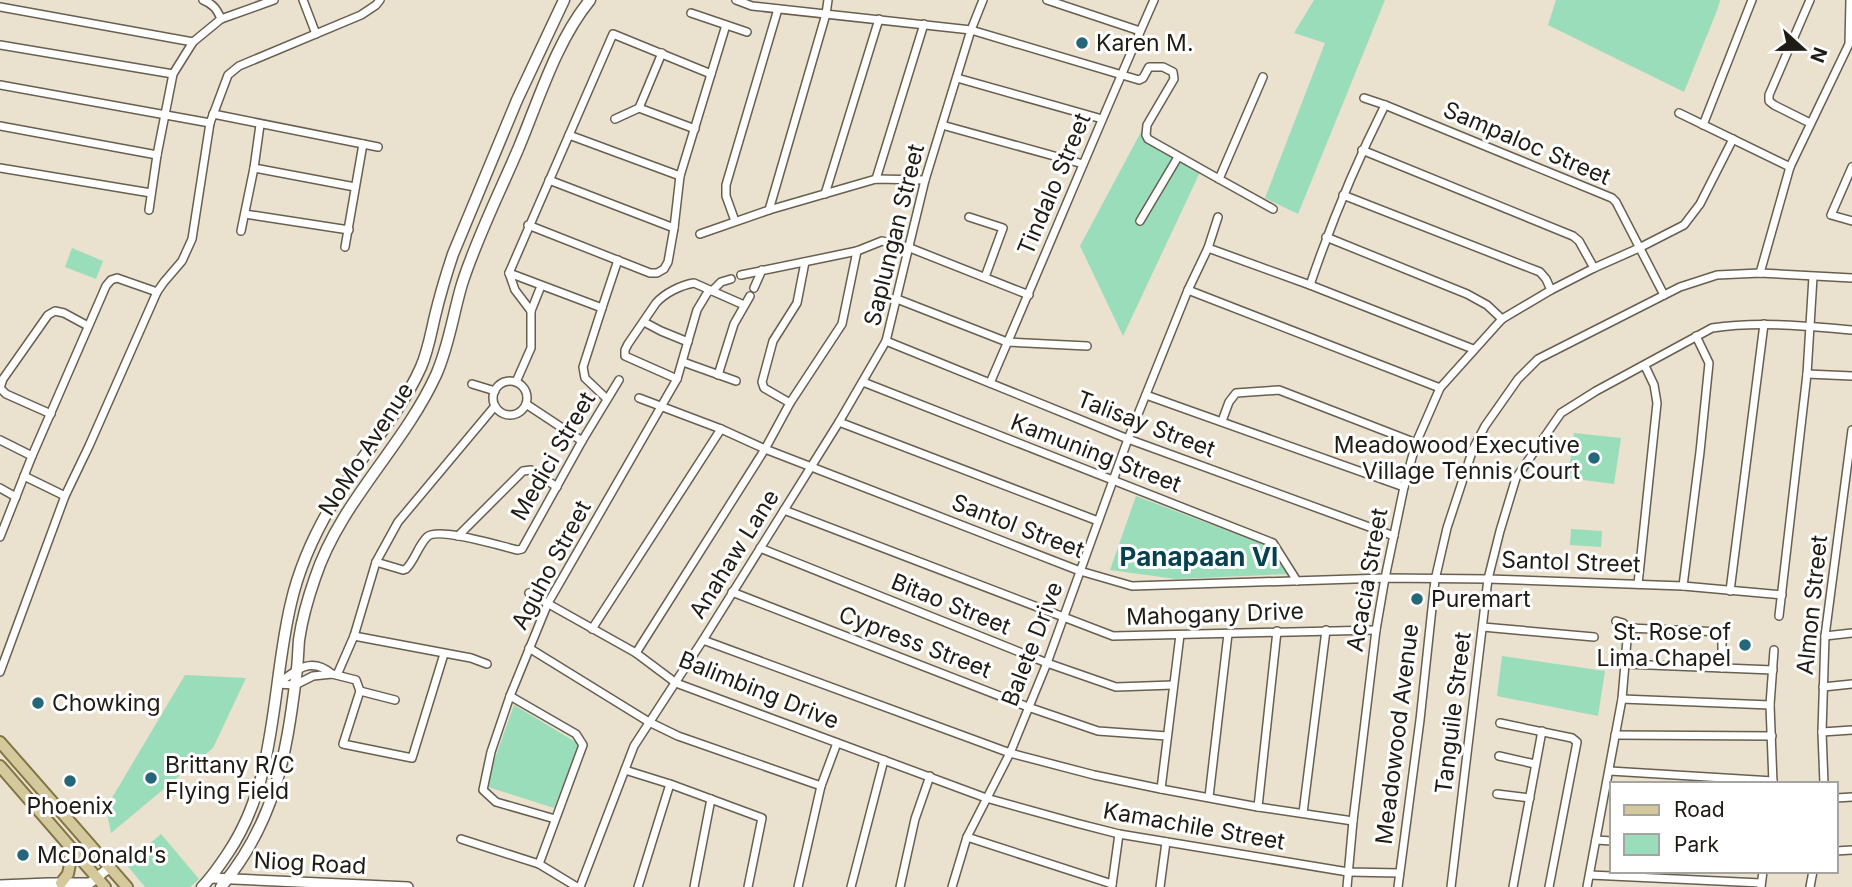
<svg xmlns="http://www.w3.org/2000/svg" width="1852" height="887" font-family="Inter,sans-serif">
<style>
.green{fill:#9addba}
.lines{fill:none;stroke-linecap:round;stroke-linejoin:round}
.minor-casing{stroke:#675f50;stroke-width:10}
.tertiary-casing{stroke:#675f50;stroke-width:12}
.secondary-casing{stroke:#675f50;stroke-width:13}
.primary-casing{stroke:#827443;stroke-width:14}
.minor{stroke:#fff;stroke-width:7}
.tertiary{stroke:#fff;stroke-width:9}
.secondary{stroke:#fff;stroke-width:10}
.primary{stroke:#d4c89d;stroke-width:10}
.poi-dot{fill:#246779;stroke:#fff;stroke-width:2.5}
.labels{text-anchor:middle;dominant-baseline:central;stroke-width:6;stroke-linejoin:round;paint-order:stroke}
.poi-label{font-size:23px;fill:#1f1c15;stroke:#fff;text-anchor:start}
.street-label{font-size:23px;fill:#1f1c15;stroke:#fff}
.quarter-label{font-size:26px;font-weight:bold;fill:#06414f;stroke:#fff}
</style>
<rect width="100%" height="100%" fill="#eae1cf"/>
<g class="green">
<path d="M1314 0H1385L1298 214 1265 198 1325 43 1294 33Z"/>
<path d="M1556 0H1720L1718 8 1684 92 1548 25Z"/>
<path d="M1141 132 1202 168 1123 336 1080 246Z"/>
<path d="M72 248 103 261 96 279 65 267Z"/>
<path d="M1574 433 1621 438 1614 484 1568 478Z"/>
<path d="M1136 496 1278 550 1289 574 1176 579 1110 570Z"/>
<path d="M1571 529 1602 531 1601 547 1570 545Z"/>
<path d="M1502 656 1605 671 1598 716 1497 696Z"/>
<path d="M185 675 246 678 213 748 111 833 106 808Z"/>
<path d="M514 705 579 744 554 808 485 786Z"/>
<path d="M161 834 199 879 190 887H145L126 864Z"/>
</g>
<g class="lines">
<defs>
<g id="minor">
<path d="M203 0C213 4 217 9 221 19"/>
<path d="M303 0 316 34"/>
<path d="M736 0 752 6 971 30 1139 80 1143 78 1149 67H1163L1173 72 1174 79 1147 125 1146 135 1148 139 1219 179"/>
<path d="M1047 0 1140 31"/>
<path d="M1810 0 1769 95V101L1774 105 1810 123"/>
<path d="M0 7 193 42"/>
<path d="M691 13 747 32"/>
<path d="M0 45 173 74"/>
<path d="M1263 77 1219 179 1273 209"/>
<path d="M957 78 1102 119"/>
<path d="M0 85 210 123"/>
<path d="M1364 98 1385 105 1612 198 1616 202 1664 295"/>
<path d="M639 108 662 53"/>
<path d="M1679 113 1790 167"/>
<path d="M213 114 378 147"/>
<path d="M615 119 639 108 695 129"/>
<path d="M942 125 1083 164"/>
<path d="M1703 125 1752 0"/>
<path d="M0 126 157 155"/>
<path d="M569 135 680 176"/>
<path d="M1362 150 1573 236 1579 241 1594 268"/>
<path d="M1852 167 1831 215 1852 221"/>
<path d="M0 168 151 193"/>
<path d="M254 168 355 187"/>
<path d="M876 179 924 24"/>
<path d="M549 180 674 228"/>
<path d="M825 194 879 19"/>
<path d="M1343 195 1540 272 1546 279 1551 290"/>
<path d="M149 210 157 155 173 74 193 42 221 19 274 0"/>
<path d="M769 210 826 14 828 0"/>
<path d="M245 214 349 230"/>
<path d="M969 217 1003 228 985 277"/>
<path d="M735 221 726 196V185L778 9"/>
<path d="M1140 221 1178 157"/>
<path d="M528 225 650 273H657L664 269 668 262 674 228 680 176 726 25"/>
<path d="M241 231 254 168 260 125"/>
<path d="M700 234 769 210 876 179 925 180"/>
<path d="M1326 237 1467 294 1487 305 1502 319"/>
<path d="M345 247 363 144"/>
<path d="M1208 248 1310 285 1473 349"/>
<path d="M509 273 602 308 583 367 585 378 607 399"/>
<path d="M1760 273 1790 167 1849 44 1850 0"/>
<path d="M741 275 857 251 882 241 910 248 1029 295"/>
<path d="M1310 285C1331 223 1356 163 1385 105"/>
<path d="M754 288 762 270"/>
<path d="M1188 290 1440 388"/>
<path d="M712 291 721 282 731 279"/>
<path d="M897 299 1007 342 1087 346"/>
<path d="M602 308 618 260"/>
<path d="M531 311 515 290 509 273 613 34 711 74"/>
<path d="M644 322 661 331 688 342"/>
<path d="M886 341 1128 439 1394 536"/>
<path d="M683 362 736 381"/>
<path d="M1807 374 1852 376"/>
<path d="M718 375 734 324 750 296"/>
<path d="M677 379 625 356V350L628 344 656 303C665 293 681 285 694 283L744 305"/>
<circle cx="510" cy="398" r="17"/>
<path d="M516 382 531 348V311L541 286"/>
<path d="M863 382 1273 543 1297 581"/>
<path d="M990 383C1045 256 1098 127 1154 0"/>
<path d="M472 384 495 391"/>
<path d="M1146 395 1404 487"/>
<path d="M639 398 721 429 765 449 1080 571 1132 586 1385 578 1488 579 1683 586 1782 595"/>
<path d="M790 403 764 388 762 382 773 341 797 303 805 262"/>
<path d="M526 404 582 441"/>
<path d="M51 414 6 394 0 388 3 379 48 315 55 311 64 313 88 326"/>
<path d="M1222 421 1229 402 1236 393 1279 390 1416 443"/>
<path d="M839 422 1098 521"/>
<path d="M0 440 32 456"/>
<path d="M24 476 65 496"/>
<path d="M0 488 16 497"/>
<path d="M784 510 1113 636 1376 630"/>
<path d="M458 536 523 471 531 470 557 487"/>
<path d="M0 537 32 456 106 286 111 280 117 278 157 292"/>
<path d="M760 548 1047 663 1116 687 1173 685"/>
<path d="M376 562 403 570 406 569C415 560 418 546 427 537 437 526 503 547 518 550L522 549 582 441 619 380"/>
<path d="M1638 584 1657 403 1654 385 1645 366"/>
<path d="M1683 586 1700 452 1709 363 1696 336"/>
<path d="M1730 591 1764 324"/>
<path d="M732 592 1028 707 1098 731 1167 736"/>
<path d="M529 593 636 653 676 683 986 798 1076 823 1119 834 1348 872 1399 873"/>
<path d="M1779 616 1807 374 1813 277"/>
<path d="M1616 621 1623 623 1628 628"/>
<path d="M1483 627 1594 637"/>
<path d="M592 629 721 429"/>
<path d="M354 636 471 658 487 664"/>
<path d="M1825 636 1852 633"/>
<path d="M703 640 1010 753 1094 775 1161 789 1258 807 1353 821"/>
<path d="M529 648 649 722 678 736 821 786"/>
<path d="M636 653 765 449 790 403 842 324 857 251"/>
<path d="M1625 664 1773 670"/>
<path d="M0 672 65 496 89 446 157 292 164 282 182 261 192 239 210 123 228 75 239 66 361 15 376 5 380 0"/>
<path d="M337 675 354 636 376 562 398 522 495 406"/>
<path d="M277 684 295 685 313 676 332 674 356 680 360 691 343 744 412 758 444 654"/>
<path d="M278 684C295 670 311 656 332 674"/>
<path d="M1823 687 1852 684"/>
<path d="M360 691 395 700"/>
<path d="M510 696 576 734 583 745 539 864"/>
<path d="M1622 699 1770 705"/>
<path d="M1500 723 1572 738 1577 742 1549 887"/>
<path d="M1822 732 1852 730"/>
<path d="M1615 735 1772 736"/>
<path d="M1499 756 1535 764"/>
<path d="M625 770 670 784 762 818 748 887"/>
<path d="M1610 771 1773 781"/>
<path d="M1773 783 1770 705 1774 650"/>
<path d="M1824 784 1822 732 1825 636 1852 430"/>
<path d="M1161 789 1180 635"/>
<path d="M1497 794 1530 798"/>
<path d="M1209 797 1228 634"/>
<path d="M1836 798 1852 797"/>
<path d="M1258 807 1277 631"/>
<path d="M1303 813 1326 630"/>
<path d="M555 819 496 802 483 790 491 752 510 696 548 603 677 379 697 310 709 290"/>
<path d="M967 837 1112 884"/>
<path d="M461 839 539 864 577 887"/>
<path d="M1596 840 1612 841"/>
<path d="M1836 851 1852 850"/>
<path d="M1590 875 1761 883"/>
<path d="M1112 885 1119 834"/>
<path d="M580 887 634 746 703 640 839 422 886 341 925 180 971 30 983 0"/>
<path d="M638 887 670 784"/>
<path d="M694 887 711 799"/>
<path d="M798 887 821 786 837 743"/>
<path d="M851 887 884 760"/>
<path d="M900 887 915 819 930 776"/>
<path d="M952 887 967 837 1010 753 1047 663 1128 439 1188 290 1208 248 1218 217"/>
<path d="M1160 887 1166 842"/>
<path d="M1347 887 1353 821 1376 630 1385 578 1404 487 1416 443 1440 388 1502 319 1551 290 1594 268 1639 248 1684 225 1700 204 1733 139"/>
<path d="M1398 887 1420 720 1435 580 1447 528 1473 449 1485 426 1518 379 1538 359 1680 287 1717 275 1760 273 1852 278"/>
<path d="M1451 887 1488 579 1500 531 1516 478 1561 413 1596 391 1712 328C1758 321 1806 326 1852 330"/>
<path d="M1513 887 1542 731"/>
<path d="M1587 887 1622 699 1628 628 1722 632V668"/>
<path d="M1761 887 1763 871"/>
<path d="M1810 887 1813 871"/>
</g>
<g id="tertiary">
<path d="M211 878 408 887"/>
<path d="M0 885 48 883H90L110 867"/>
</g>
<g id="secondary">
<path d="M202 887C212 877 220 865 228 853 278 779 271 687 291 603 302 555 326 510 355 469 378 436 404 405 421 367 428 351 431 333 435 316 440 295 446 275 453 254L517 100 564 0"/>
<path d="M221 887C275 822 286 757 296 677 298 664 298 652 299 640 302 619 308 598 315 578 340 502 403 447 436 375 449 346 453 314 462 284 477 237 500 192 519 147 539 99 557 40 590 0"/>
</g>
<g id="primary">
<path d="M0 742 127 887"/>
<path d="M0 766 105 887"/>
<path d="M61 883 68 874 73 849"/>
</g>
</defs>
<use href="#minor" class="minor-casing"/>
<use href="#tertiary" class="tertiary-casing"/>
<use href="#secondary" class="secondary-casing"/>
<use href="#primary" class="primary-casing"/>
<use href="#minor" class="minor"/>
<use href="#tertiary" class="tertiary"/>
<use href="#secondary" class="secondary"/>
<use href="#primary" class="primary"/>
</g>
<g class="poi-dot">
<circle cx="1082" cy="43" r="7"/>
<circle cx="1594" cy="458" r="7"/>
<circle cx="1417" cy="599" r="7"/>
<circle cx="1745" cy="645" r="7"/>
<circle cx="38" cy="703" r="7"/>
<circle cx="151" cy="778" r="7"/>
<circle cx="70" cy="781" r="7"/>
<circle cx="23" cy="855" r="7"/>
</g>
<g class="labels">
<g class="poi-label">
<text x="1096" y="43">Karen M.</text>
<text x="1580" y="445" text-anchor="end">Meadowood Executive<tspan x="1580" dy="26">Village Tennis Court</tspan></text>
<text x="1431" y="599">Puremart</text>
<text x="1731" y="632" text-anchor="end">St. Rose of<tspan x="1731" dy="26">Lima Chapel</tspan></text>
<text x="52" y="703">Chowking</text>
<text x="165" y="765">Brittany R/C<tspan x="165" dy="26">Flying Field</tspan></text>
<text x="70" y="806" text-anchor="middle">Phoenix</text>
<text x="37" y="855">McDonald's</text>
</g>
<g class="street-label">
<text transform="translate(1527 143) rotate(23)">Sampaloc Street</text>
<text transform="translate(1054 184) rotate(-67)">Tindalo Street</text>
<text transform="translate(894 235) rotate(-76)">Saplungan Street</text>
<text transform="translate(1146 424) rotate(21)">Talisay Street</text>
<text transform="translate(366 449) rotate(-57)">NoMo Avenue</text>
<text transform="translate(1096 453) rotate(21)">Kamuning Street</text>
<text transform="translate(553 456) rotate(-60)">Medici Street</text>
<text transform="translate(1018 526) rotate(21)">Santol Street</text>
<text transform="translate(734 554) rotate(-58)">Anahaw Lane</text>
<text transform="translate(1571 562) rotate(2)">Santol Street</text>
<text transform="translate(551 565) rotate(-62)">Aguho Street</text>
<text transform="translate(1367 580) rotate(-80)">Acacia Street</text>
<text transform="translate(951 604) rotate(22)">Bitao Street</text>
<text transform="translate(1812 605) rotate(-84)">Almon Street</text>
<text transform="translate(1215 614) rotate(-2)">Mahogany Drive</text>
<text transform="translate(915 642) rotate(21)">Cypress Street</text>
<text transform="translate(1032 644) rotate(-69)">Balete Drive</text>
<text transform="translate(759 690) rotate(22)">Balimbing Drive</text>
<text transform="translate(1453 713) rotate(-83)">Tanguile Street</text>
<text transform="translate(1397 734) rotate(-83)">Meadowood Avenue</text>
<text transform="translate(1194 826) rotate(10)">Kamachile Street</text>
<text transform="translate(310 863) rotate(3)">Niog Road</text>
</g>
<g class="quarter-label">
<text x="1199" y="556">Panapaan VI</text>
</g>
</g>
<rect x="1610" y="782" width="228" height="91" fill="#ffffff" stroke="#a5a4a1" stroke-width="2"/>
<rect x="1624" y="805" width="35" height="10" fill="#d4c89d" stroke="#a5a4a1" stroke-width="2"/>
<text x="1674" y="817" font-size="21" fill="#1f1c15">Road</text>
<rect x="1624" y="834" width="35" height="21" fill="#9addba" stroke="#a5a4a1" stroke-width="2"/>
<text x="1674" y="852" font-size="21" fill="#1f1c15">Park</text>
<g transform="translate(1803 49) rotate(111)" stroke="#ffffff" stroke-width="5" paint-order="stroke">
<path d="M0-5L12 26L0 18L-12 26Z" fill="#1f1c15"/>
<text y="-10" font-size="19" font-weight="bold" text-anchor="middle" fill="#1f1c15">N</text>
</g>
</svg>
